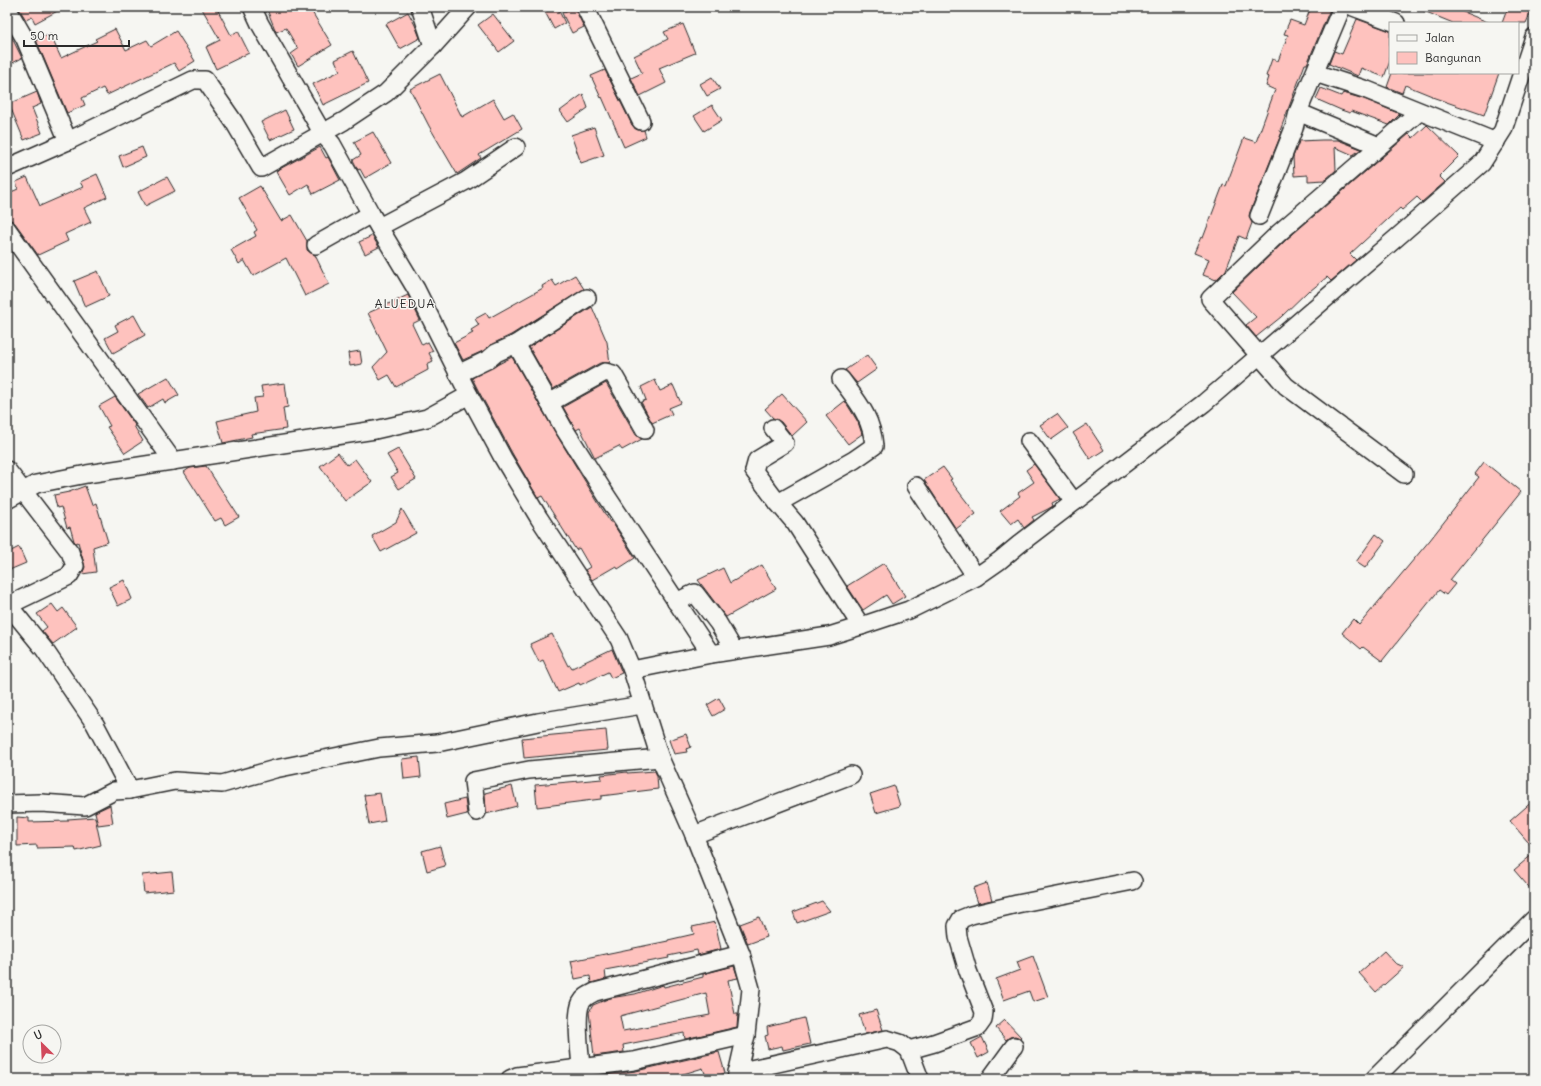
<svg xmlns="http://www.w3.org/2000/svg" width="1541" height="1086" font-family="Delius,sans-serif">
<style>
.building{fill:#fec2be;stroke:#2b2b2b;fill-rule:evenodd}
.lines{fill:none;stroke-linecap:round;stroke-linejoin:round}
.minor-casing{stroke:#2b2b2b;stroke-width:20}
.minor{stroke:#f6f6f2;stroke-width:17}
.labels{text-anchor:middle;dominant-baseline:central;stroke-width:3;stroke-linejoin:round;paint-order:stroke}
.quarter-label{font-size:12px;letter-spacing:1px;fill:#2b2b2b;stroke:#f6f6f2}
</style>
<rect width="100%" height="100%" fill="#f6f6f2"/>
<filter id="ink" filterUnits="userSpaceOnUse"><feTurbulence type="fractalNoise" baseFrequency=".025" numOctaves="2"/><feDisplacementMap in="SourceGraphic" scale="8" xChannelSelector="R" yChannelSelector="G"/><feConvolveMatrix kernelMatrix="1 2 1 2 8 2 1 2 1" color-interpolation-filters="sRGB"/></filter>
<g filter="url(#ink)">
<g class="building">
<path d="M18 7H65L35 23 32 17 26 20Z"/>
<path d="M201 7H216L231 35 238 31 249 53 216 69 206 47 220 40Z"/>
<path d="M266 7H309L332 45 298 66 291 54 298 49 286 28 276 32Z"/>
<path d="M554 7H557L565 23 554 29 545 12Z"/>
<path d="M574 7 584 27 572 33 562 13Z"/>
<path d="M1311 7H1331L1307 64H1305L1280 131 1282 132 1250 212 1249 216 1252 223 1246 239 1239 236 1226 270 1216 280 1203 275 1209 259 1194 253 1201 237 1203 238 1223 185 1226 186 1244 138 1256 142 1275 90 1266 86 1269 77 1266 76 1272 59 1278 61 1288 35 1284 34 1290 20 1304 25Z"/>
<path d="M1414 7H1451L1490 23H1453Z"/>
<path d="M1508 7H1533L1526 23H1502Z"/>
<path d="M408 12 415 25 420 38 400 49 386 24Z"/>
<path d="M493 14 514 41 499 52 478 25Z"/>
<path d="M1357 19 1390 31V61L1384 77 1361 68 1358 76 1329 64 1334 51 1342 54Z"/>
<path d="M683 24 695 53 659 68 666 83 640 96 631 78 642 73 634 56 668 39 664 32Z"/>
<path d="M7 28 22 58 7 66Z"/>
<path d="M115 29 126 50 147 40 151 46 176 31 195 61 179 71 174 63 107 95 103 88 82 98 85 105 67 113 36 40 50 34 61 58 97 41 95 39Z"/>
<path d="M353 51 368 83 323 105 313 84 340 71 335 60Z"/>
<path d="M605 70 632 125 636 129 644 130 646 137 624 147 602 97 601 98 591 76Z"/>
<path d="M1392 73H1499L1484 115 1432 97V96L1405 85 1402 93 1387 87Z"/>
<path d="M440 74 462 117 493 99 504 118 513 113 522 129 479 155 481 158 457 174 429 126 410 89Z"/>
<path d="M712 77 720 89 707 96 700 84Z"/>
<path d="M1321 88 1341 96 1343 93 1364 99 1400 114 1389 125 1351 111 1350 113 1341 110 1316 99Z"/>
<path d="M37 92 41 104 32 108 42 133 24 140 9 104Z"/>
<path d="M583 94 588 108 568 122 560 111Z"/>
<path d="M712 105 722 120 704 131 694 116Z"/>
<path d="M285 110 294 129 270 140 261 122Z"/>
<path d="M1427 125 1459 156 1439 176 1445 182 1422 202 1417 197 1402 210 1400 208 1350 254 1356 260 1331 281 1327 277 1310 291 1309 290 1281 317 1256 337 1246 325 1256 317 1232 292 1287 239 1409 134 1413 138Z"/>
<path d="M594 127 604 155 581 163 571 135Z"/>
<path d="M373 132 391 163 365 178 360 169 358 170 353 160 361 155 354 142Z"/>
<path d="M1322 140H1338L1361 149 1353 155 1335 147 1336 170 1325 180 1308 181V175L1294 176 1293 157 1299 141Z"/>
<path d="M142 147 146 157 123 167 119 156Z"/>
<path d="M320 147 326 158 328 157 340 180 313 194 308 184 290 195 276 171Z"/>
<path d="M97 174 107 197 84 208 91 222 65 234 68 241 38 255 15 223 11 220 7 219V194L18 189 16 182 27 177 40 206 83 187 80 182Z"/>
<path d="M167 177 175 191 145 206 138 192Z"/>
<path d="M260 186 281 221 292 215 307 241V250L311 253 315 255 329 284 305 296 286 258 253 276 244 260 239 264 231 250 256 236 254 232 257 230 239 198Z"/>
<path d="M372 236 379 247 365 254 359 242Z"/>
<path d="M98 271 109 296 85 307 74 281Z"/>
<path d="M575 275 584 289 511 335 492 344 483 351 463 360 454 343 473 333 471 330 479 325 475 319 486 313 489 318 543 288 542 286 552 280 556 286Z"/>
<path d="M408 295 420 320 412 324 422 345 428 342 433 351 429 353 433 361 427 364 428 370 396 387 389 375 380 380 373 367 387 352 368 313Z"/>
<path d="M592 307 607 342 610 363H600L553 389 529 347Z"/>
<path d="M134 315 145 335 113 353 105 338 118 331 115 325Z"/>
<path d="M360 351 362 364 350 366 348 353Z"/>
<path d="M867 355 877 369 857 383 845 370Z"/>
<path d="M512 357 555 432 610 522H612L635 558 618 569 616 566 592 580 585 570 590 567 579 548 576 550 542 496 538 498 512 453 478 390 472 378Z"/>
<path d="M168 377 179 395 165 403 163 399 148 408 138 394Z"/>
<path d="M655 380 660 391 673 385 681 403 669 408 672 414 652 423 641 402 646 400 641 387Z"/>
<path d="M285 383 288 407 283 408 286 429 251 434 252 437 223 443 217 421 256 412 254 398 263 397 261 386Z"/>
<path d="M606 383 636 435 642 439 622 450 619 446 595 458 580 428 576 430 563 407Z"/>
<path d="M782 394 807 422 792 436 781 422 773 418 765 409Z"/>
<path d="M115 397 135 425 134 426 143 441 125 453 107 427 110 426 99 406Z"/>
<path d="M845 401 858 422 862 434 848 444 826 416Z"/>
<path d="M1057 414 1068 428 1051 440 1040 425Z"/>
<path d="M1087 424 1104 450 1090 459 1073 433Z"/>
<path d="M398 449 416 479 399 489 391 477 398 473 387 455Z"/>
<path d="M338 453 347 465 355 459 372 482 345 501 320 466Z"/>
<path d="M1484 462 1521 492 1450 580 1455 584 1446 595 1439 590 1382 661 1363 647 1361 649 1342 633 1353 619 1359 625 1430 540 1479 477 1475 474Z"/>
<path d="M1034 464 1060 499 1052 503 1053 506 1048 509 1032 517 1034 520 1024 528 1018 519 1011 524 1000 511 1020 496 1018 493 1034 482 1026 470Z"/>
<path d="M206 466 239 517 225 525 221 518 215 521 184 472 190 468Z"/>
<path d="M943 467 952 479 950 480 976 514 956 529 924 480Z"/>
<path d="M85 486 92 505 96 503 108 542 93 547 96 572 82 574 85 567 78 542 76 543 74 541 70 527 67 528 61 507 57 508 54 495 69 492Z"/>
<path d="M402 509 416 533 381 552 372 536 396 522Z"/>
<path d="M1376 534 1385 541 1365 568 1356 562Z"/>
<path d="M19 547 26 563 7 571V553Z"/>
<path d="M884 563 905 596 892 604 886 595 863 610 847 586Z"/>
<path d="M762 565 776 589 726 617 698 580 723 568 730 583Z"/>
<path d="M124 580 132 599 118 606 109 587Z"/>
<path d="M52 604 58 612 63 608 77 627 53 644 42 631 47 627 37 614Z"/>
<path d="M552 634 568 666 570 665 572 668 612 649 622 673 611 678 608 672 580 685 579 683 558 692 543 660 539 662 530 644Z"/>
<path d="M719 698 725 709 713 716 707 705Z"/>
<path d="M606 730 608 750 524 758 522 738Z"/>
<path d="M686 734 691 747 686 749 687 752 674 754 669 740Z"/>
<path d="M419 757 421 777 404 779 402 759Z"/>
<path d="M655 771 657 776 658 789 601 796V799L537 807 535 785 602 779 601 775 627 772V773Z"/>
<path d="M512 786 517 806 486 814 485 793Z"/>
<path d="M894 786 900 806 876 813 870 794Z"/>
<path d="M380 793 385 821 369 824 364 795Z"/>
<path d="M465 799 467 814 447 819 444 804Z"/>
<path d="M1534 800V849L1510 821Z"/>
<path d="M110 805 113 823 98 825 95 812Z"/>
<path d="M17 817 29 818V822L68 821V819L95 817 101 845 76 851 75 847 37 848V845L17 846Z"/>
<path d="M440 846 445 866 427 871 422 851Z"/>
<path d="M1534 853V893L1514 870Z"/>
<path d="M172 872 174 890 144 893 142 875Z"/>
<path d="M987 883 992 900 978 903 973 888Z"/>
<path d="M822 901 830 911 797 923 793 912Z"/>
<path d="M759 917 767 937 748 944 740 924Z"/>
<path d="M715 922 721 949 698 955 697 950 668 956 669 958 605 970 606 979 591 983 590 976 575 979 571 961 668 941V940L694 934 692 927Z"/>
<path d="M1384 951 1395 963 1404 967 1376 992 1359 973Z"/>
<path d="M1033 956 1048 997 1033 1002 1029 991 1004 1000 996 979 1020 970 1017 962Z"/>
<path d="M734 966 738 978 728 980 735 1014H738L737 1027 685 1039 684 1033 623 1045 624 1052 594 1056 589 1012 593 1005 610 998 635 994 663 985 664 987 703 977V974ZM706 993 710 1015 623 1031 620 1016Z"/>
<path d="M876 1010 883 1030 865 1034 859 1015Z"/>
<path d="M804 1018 810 1044 783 1050 782 1046 768 1049 765 1036 768 1035 767 1027Z"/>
<path d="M1005 1020 1021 1037 1020 1038 1015 1036 1010 1037 1006 1040 996 1028Z"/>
<path d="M982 1037 989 1052 978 1058 971 1043Z"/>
<path d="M719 1052 725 1073 707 1079 703 1068 667 1079H596L595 1076 636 1071Z"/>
</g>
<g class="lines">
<defs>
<g id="minor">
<path d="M252 7 260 24 323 134 332 144 371 214 416 289 469 395 503 458 539 518 619 639 632 670 660 758 694 835 741 954 751 989 746 1035 736 1079"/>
<path d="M420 7 433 46"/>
<path d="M585 7 641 121"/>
<path d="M1353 7 1396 23"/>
<path d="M7 8 25 39 68 141"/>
<path d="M1315 73 1367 90 1496 142"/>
<path d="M1298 112 1379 146"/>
<path d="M7 168 68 141 193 80H205L234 122 261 168 344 121 386 93 433 46 468 7"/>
<path d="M1259 216 1294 128 1298 112 1342 7"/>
<path d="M379 227 466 181 516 147"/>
<path d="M7 229 173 461"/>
<path d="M316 245 371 214"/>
<path d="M516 344 587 298"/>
<path d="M458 374 489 359 496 353 516 344 563 427 606 495 711 654"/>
<path d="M841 379C857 401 872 417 874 446L854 460 778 503 795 523 861 626"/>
<path d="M549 403 605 372 613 374 645 430"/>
<path d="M773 428 785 443 757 460 754 471 778 503"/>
<path d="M1029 441 1074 502"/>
<path d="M7 470 70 552 75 566 69 576 7 606"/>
<path d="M1404 474 1286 386 1210 299 1280 232 1419 112"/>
<path d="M916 486 976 577"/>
<path d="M7 500 36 484 87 474 375 430 427 418 469 395"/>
<path d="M676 602 695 593 718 623 734 650"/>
<path d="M9 606 44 649 95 724 130 790"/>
<path d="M632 670 711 654 829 636 861 626 909 610 976 577 999 561 1022 542 1204 403 1401 234 1482 163 1503 130 1534 37"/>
<path d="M7 804 41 803 85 806 114 791 130 790 175 781 222 784 275 769 379 748 437 743 538 722 642 705"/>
<path d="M477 812 473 781 529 770 660 758"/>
<path d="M694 835 851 775"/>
<path d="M581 1067C580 1053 575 1015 581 1003 584 997 589 995 595 992L741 954"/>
<path d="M737 1072 887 1039 900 1043 909 1050"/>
<path d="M510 1079 517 1076 634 1061 746 1035"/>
<path d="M920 1079 909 1050 934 1043 978 1027 983 1020 984 1012 968 971 958 937 957 926 961 919 971 915 1017 904 1133 881"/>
<path d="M990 1079 1014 1046"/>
<path d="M1374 1079 1534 919"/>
</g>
</defs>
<use href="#minor" class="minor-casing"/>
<use href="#minor" class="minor"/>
</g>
</g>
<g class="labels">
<g class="quarter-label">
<text x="405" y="303">ALUEDUA</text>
</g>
</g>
<rect width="1541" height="1086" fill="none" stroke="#f6f6f2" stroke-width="24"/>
<rect x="12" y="12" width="1517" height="1062" fill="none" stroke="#2b2b2b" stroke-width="1.5" filter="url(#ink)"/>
<rect x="1389" y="22" width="130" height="52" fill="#f6f6f2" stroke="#a5a5a2"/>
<rect x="1397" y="35" width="20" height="6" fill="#f6f6f2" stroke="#a5a5a2"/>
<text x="1425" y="42" font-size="12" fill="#2b2b2b">Jalan</text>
<rect x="1397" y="52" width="20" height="12" fill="#fec2be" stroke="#a5a5a2"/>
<text x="1425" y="62" font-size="12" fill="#2b2b2b">Bangunan</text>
<g transform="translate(42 1044) rotate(336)"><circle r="19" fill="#f6f6f2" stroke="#a5a5a2"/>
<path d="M0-3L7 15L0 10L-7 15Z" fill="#d1495b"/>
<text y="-6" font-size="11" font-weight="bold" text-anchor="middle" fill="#2b2b2b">U</text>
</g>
<path d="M24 40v6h105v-6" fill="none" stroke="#2b2b2b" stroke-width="2"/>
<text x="30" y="40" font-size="12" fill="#2b2b2b" stroke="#f6f6f2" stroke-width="3" paint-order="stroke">50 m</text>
</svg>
